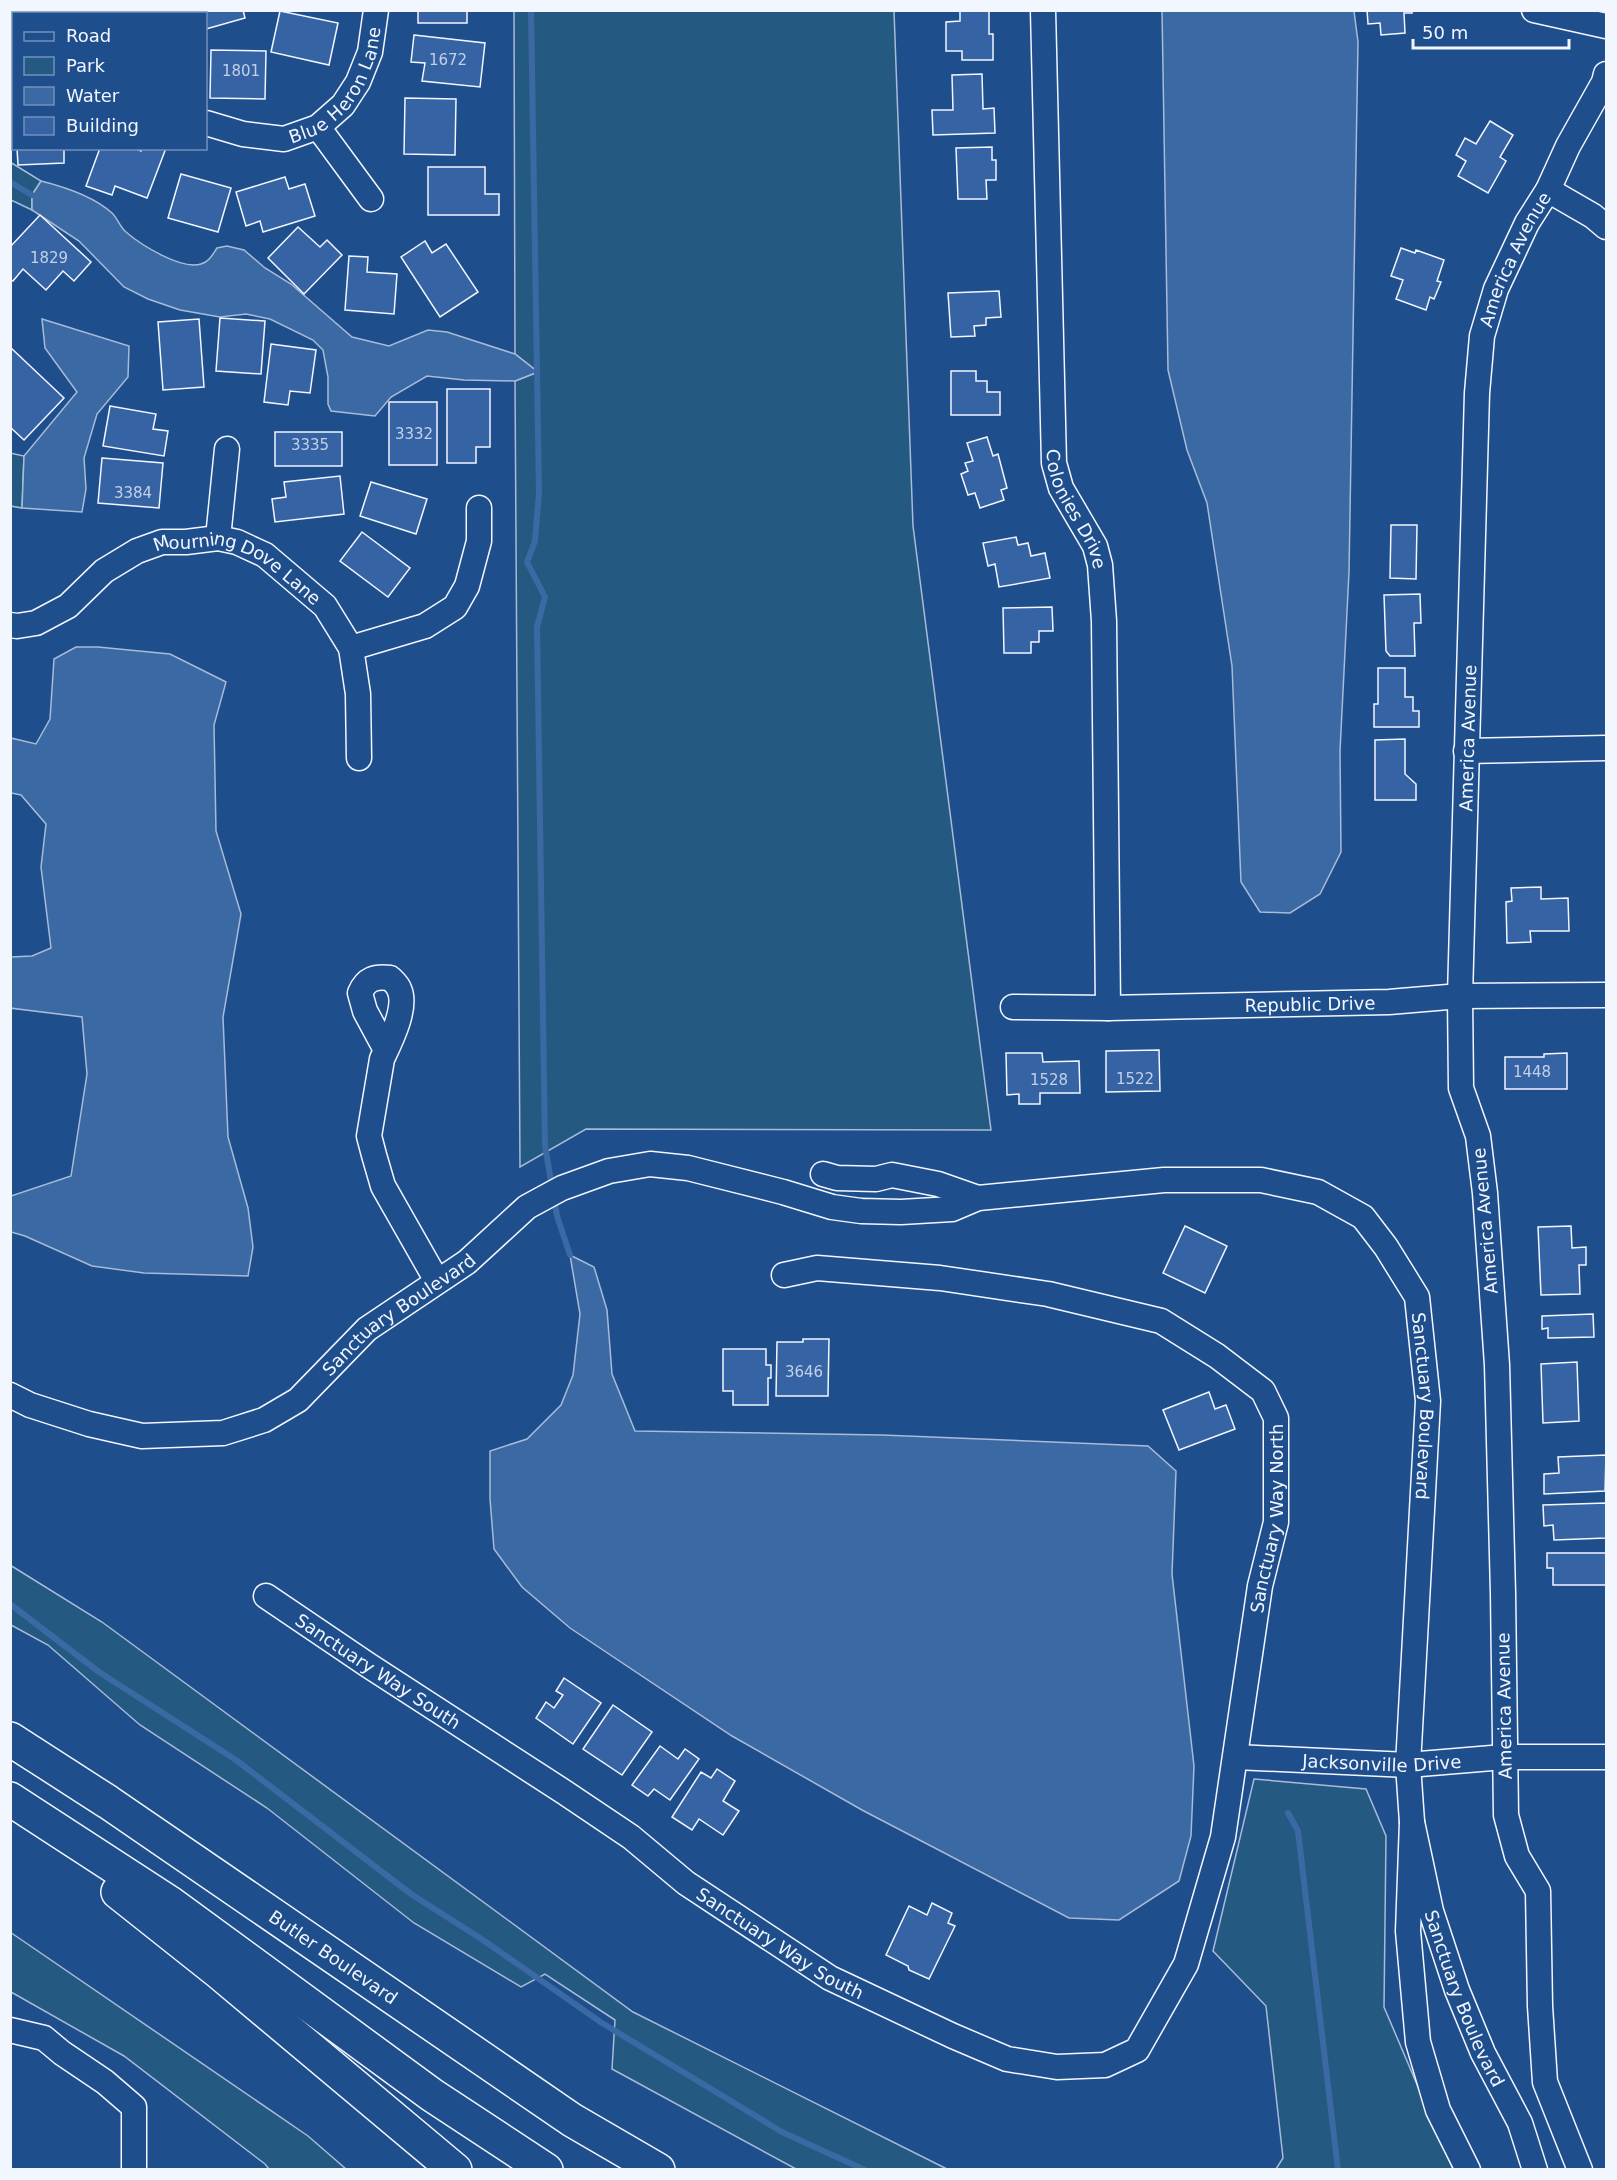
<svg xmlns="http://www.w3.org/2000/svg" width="1617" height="2180" font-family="'DejaVu Sans',sans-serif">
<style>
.green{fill:#245a82;stroke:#a8bbd7;stroke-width:1.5}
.water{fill:#3b69a3;stroke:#a8bbd7;stroke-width:1.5}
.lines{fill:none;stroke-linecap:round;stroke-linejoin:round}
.stream{stroke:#3b69a3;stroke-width:6}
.building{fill:#3563a3;stroke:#f2f6ff;stroke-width:1.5}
.minor-casing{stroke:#f2f6ff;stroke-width:27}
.highway-casing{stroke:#f2f6ff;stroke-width:36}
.minor{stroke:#1f4e8c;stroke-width:24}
.highway{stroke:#1f4e8c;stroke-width:33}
.labels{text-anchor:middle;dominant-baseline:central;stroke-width:4.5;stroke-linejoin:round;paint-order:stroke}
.number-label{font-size:15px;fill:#c3d1e8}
.street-label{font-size:18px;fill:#f2f6ff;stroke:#1f4e8c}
</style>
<rect width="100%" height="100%" fill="#1f4e8c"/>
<g class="green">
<path d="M514 11H894L913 526 991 1130 586 1129 520 1167 515 381 538 372 515 354Z"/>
<path d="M10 162 41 181 32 195V210L11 200Z"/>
<path d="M10 453 24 456 22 508 11 506Z"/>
<path d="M10 1565 102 1622 633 2012 947 2169H796L612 2069 615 2020 545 1974 521 1987 414 1923 267 1808 140 1725 48 1645 11 1625Z"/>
<path d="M1254 1779 1366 1789 1386 1836 1384 2007 1453 2169H1276L1283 2158 1266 2006 1213 1951Z"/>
<path d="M10 1932 308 2136 346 2169H269L265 2164 124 2056 11 1992Z"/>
</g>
<g class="water">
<path d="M1162 11H1354L1358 42 1349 572 1340 751 1341 852 1320 894 1290 913 1260 912 1241 882 1232 666 1207 503 1187 450 1168 370Z"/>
<path d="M41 181C65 187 93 196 112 213 118 219 120 227 126 232 141 245 181 270 201 264 209 262 213 254 217 248L227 246 244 250 265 268 291 284 352 337 389 346 428 330 447 332 515 354 538 372 515 381 464 380 427 376 391 397 375 416 331 411 328 404V377L323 350 313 340 270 319 246 314 220 317 180 310 148 299 124 287 79 241 32 210V195Z"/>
<path d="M42 319 129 346 128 377 97 414 84 458 86 489 82 512 22 508 24 456 77 392 45 348Z"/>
<path d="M76 647H98L170 654 226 682 214 725 216 831 241 914 223 1017 228 1137 248 1208 253 1247 248 1276 144 1273 92 1266 25 1236 11 1232V1196L71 1176 87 1074 82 1017 10 1008 11 957 32 956 51 948 41 867 46 824 21 795 11 793V738L36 744 50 719 54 659Z"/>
<path d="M570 1255 594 1267 607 1310 612 1374 635 1431 882 1435 1148 1446 1176 1471 1172 1574 1194 1766 1191 1836 1179 1881 1119 1920 1069 1918 862 1810 732 1736 570 1628 522 1587 494 1549 490 1499V1451L527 1439 561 1405 573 1375 580 1314Z"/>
</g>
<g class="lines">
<g class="stream">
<path d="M531 10 539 493 535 541 527 562 545 597 537 627 545 1146 552 1187"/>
<path d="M10 182 32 195"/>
<path d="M554 1197 557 1216 570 1255"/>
<path d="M10 1604 99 1672 236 1760 411 1894 483 1940 602 2023 782 2132 865 2170"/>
<path d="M1288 1813 1298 1831 1338 2170"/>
</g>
</g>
<g class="building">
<path d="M168 10H243L245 18 206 29V14H169Z"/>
<rect x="418" y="10" width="49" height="13"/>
<path d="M960 10H989V34H993V60H962V51H946V22L960 21Z"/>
<path d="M1367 10H1412V13H1404L1405 33 1381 35 1380 23 1368 24Z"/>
<path d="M280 11 338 23 329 65 271 52Z"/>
<path d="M414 35 485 43 480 87 422 81 425 63 411 62Z"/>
<path d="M211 50 266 51 265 99 210 98Z"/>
<path d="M982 74 983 109 994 108 995 133 933 135 932 110H953L952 75Z"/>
<path d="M405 98 456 99 455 155 404 154Z"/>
<path d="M1490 121 1513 135 1500 157 1506 161 1488 193 1458 176 1466 161 1456 155 1465 138 1476 144Z"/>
<path d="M992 147V160H996V180H986L987 199H958L956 148Z"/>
<path d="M17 148H64V163L18 165Z"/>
<path d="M100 148H134L141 151 142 148H166L147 198 115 186 112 195 86 186Z"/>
<path d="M428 167H485V194H499V215H428Z"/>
<path d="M181 174 231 188 218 232 168 218Z"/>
<path d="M285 177 289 189 305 184 315 216 263 232 260 221 246 226 236 192Z"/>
<path d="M40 215 91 262 74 281 63 271 46 290 23 269 13 281 10 279V247Z"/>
<path d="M298 227 320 247 327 240 342 255 304 294 268 258Z"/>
<path d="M425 241 432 253 446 244 478 292 440 317 401 257Z"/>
<path d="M1401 248 1415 253 1416 250 1444 260 1437 281 1441 282 1434 299 1430 297 1426 310 1396 299 1403 280 1391 276Z"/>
<path d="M349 256 368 257 367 272 397 274 394 314 345 310Z"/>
<path d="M999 291 1001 317 986 318V325L974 326 975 336 951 337 948 293Z"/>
<path d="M220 318 265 321 261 374 216 371Z"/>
<path d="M199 319 204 387 163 390 158 322Z"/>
<path d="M271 344 316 350 310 393 290 391 288 405 264 402Z"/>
<path d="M10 347 64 398 24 440 10 427Z"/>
<path d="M951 371H976V381H987V392H1000V415H951Z"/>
<path d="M447 389H490V447H476V463H447Z"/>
<rect x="389" y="402" width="48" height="63"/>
<path d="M110 406 156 414 153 429 168 431 164 456 103 446Z"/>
<rect x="275" y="432" width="67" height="34"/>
<path d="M987 437 993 456 998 454 1007 488 1001 490 1004 500 980 508 975 493 968 495 961 474 968 471 965 463 973 461 967 443Z"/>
<path d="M102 458 163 463 159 508 98 503Z"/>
<path d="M340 476 344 514 275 522 272 499 286 497 284 482Z"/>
<path d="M371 482 427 499 416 534 360 516Z"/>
<path d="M1391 525H1417L1416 579 1390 578Z"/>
<path d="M362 532 410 568 388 597 340 561Z"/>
<path d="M1016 537 1018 545 1028 543 1031 556 1045 553 1050 578 999 587 995 564 988 566 983 543Z"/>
<path d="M1420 594 1421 623H1414L1415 656H1390L1386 651 1384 595Z"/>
<path d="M1052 607 1053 631H1039V642H1031V653H1004L1003 608Z"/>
<path d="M1378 668H1405V697H1413V711H1419V727H1374V704H1378Z"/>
<path d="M1405 739V774L1416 784V800H1375V740Z"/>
<path d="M1541 887V899L1568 898 1569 931H1530L1531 942 1507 943 1506 902 1512 901 1511 888Z"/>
<path d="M1159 1050 1160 1091 1106 1092V1051Z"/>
<path d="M1006 1053H1042L1043 1062 1079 1061 1080 1093H1040V1104H1019V1094L1007 1095Z"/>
<path d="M1567 1053V1089H1505V1057H1544V1054Z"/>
<path d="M1185 1226 1227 1246 1205 1293 1163 1273Z"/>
<path d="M1571 1226 1572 1248 1586 1247V1265H1579L1580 1294 1541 1295 1538 1227Z"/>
<path d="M1593 1314 1594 1337 1548 1338V1328L1542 1329V1316Z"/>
<path d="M803 1339H829L828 1396H776L777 1342H803Z"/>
<path d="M723 1349H766V1365H771V1378H768V1405H733V1391H723Z"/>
<path d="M1577 1362 1579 1421 1543 1423 1541 1364Z"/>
<path d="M1209 1392 1215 1409 1226 1405 1235 1429 1179 1450 1163 1410Z"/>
<path d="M1606 1455 1605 1491 1544 1494V1474L1559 1473 1558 1457Z"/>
<path d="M1606 1503V1538L1554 1540 1553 1525 1544 1526 1543 1505Z"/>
<path d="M1547 1553H1606V1585H1553V1568H1547Z"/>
<path d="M564 1678 601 1703 573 1744 536 1718 546 1702 554 1708 563 1695 556 1691Z"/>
<path d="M613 1705 652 1732 622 1775 583 1749Z"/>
<path d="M660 1746 678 1759 685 1749 699 1759 670 1800 654 1789 648 1796 632 1785Z"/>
<path d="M717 1769 735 1781 723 1801 739 1811 723 1835 699 1819 692 1830 672 1817 701 1772 711 1778Z"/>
<path d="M932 1903 952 1913 948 1923 955 1926 929 1979 909 1970 908 1966 886 1955 909 1906 927 1915Z"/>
</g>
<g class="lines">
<defs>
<g id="minor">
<path d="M122 10 124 14"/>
<path id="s1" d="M1043 10 1054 463 1061 488 1095 546 1100 565 1104 621 1108 1008"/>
<path d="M1534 10 1606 26"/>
<path d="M53 14 61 10"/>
<path id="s2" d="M206 123 243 134 284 139 318 127 343 105 358 82 370 52 376 10"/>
<path d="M318 127 371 199"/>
<path d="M1548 190 1593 216 1606 227"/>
<path d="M218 538 227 449"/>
<path id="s3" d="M10 625 17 626 36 623 68 606 104 571 137 551 162 542H186L218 538 237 542 265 555 325 606 351 648 358 694 359 758"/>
<path d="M351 648 425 626 455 607 467 586 479 541V508"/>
<path d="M1466 751 1606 748"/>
<path id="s4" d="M1013 1007 1108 1008 1389 1002 1460 996 1606 995"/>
<path d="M386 1050 365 1011 360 993C366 979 375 976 390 978 393 981 398 985 399 989 408 1007 390 1042 382 1059L369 1136 374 1155 383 1186 437 1281"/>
<path d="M823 1174 837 1178 876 1179 892 1175 938 1184 978 1198"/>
<path id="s5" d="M10 1395 30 1405 89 1424 142 1436 223 1433 264 1420 298 1400 367 1329 467 1262 527 1207 562 1188 609 1171 650 1164 688 1168 783 1192 832 1207 861 1211 901 1212 952 1209 978 1198 1164 1180H1261L1318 1192 1363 1217 1386 1247 1417 1297 1428 1401 1408 1765 1412 1822"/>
<path id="s6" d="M266 1596 368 1665 564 1792 631 1837 686 1883 830 1978 953 2036 1007 2059 1057 2067 1105 2065 1137 2050 1186 1964 1223 1837 1260 1586 1276 1522V1418L1263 1391 1217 1356 1161 1321 1048 1294 940 1278 817 1268 784 1275"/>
<path id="s7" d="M1236 1757 1408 1765 1504 1757H1606"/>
<path d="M10 2030 44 2038 62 2053 105 2082 134 2107V2170"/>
<path id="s8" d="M1468 2170 1438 2110 1418 2042 1408 1931 1412 1822 1431 1911 1457 1990 1483 2053 1520 2123 1535 2170"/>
<path id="s9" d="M1580 2170 1545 2082 1540 2006 1538 1891 1517 1856 1506 1815 1503 1593 1497 1365 1485 1193 1478 1136 1461 1088 1460 996 1477 393 1482 336 1496 289 1527 223 1548 190 1568 146 1604 82 1606 74"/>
</g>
<g id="highway">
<path id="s10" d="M10 1739 108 1802 572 2120 658 2170"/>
<path d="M10 1799 170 1903 432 2095 546 2170"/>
<path d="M118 1892 220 1973 455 2170"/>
</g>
</defs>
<use href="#minor" class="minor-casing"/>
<use href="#highway" class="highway-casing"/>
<use href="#minor" class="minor"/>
<use href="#highway" class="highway"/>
</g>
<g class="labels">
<g class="number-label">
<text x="448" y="60">1672</text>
<text x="241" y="71">1801</text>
<text x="49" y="258">1829</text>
<text x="414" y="434">3332</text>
<text x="310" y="445">3335</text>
<text x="133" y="493">3384</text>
<text x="1532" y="1072">1448</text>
<text x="1135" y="1079">1522</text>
<text x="1049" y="1080">1528</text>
<text x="804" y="1372">3646</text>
</g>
<g class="street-label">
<text stroke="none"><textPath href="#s2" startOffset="160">Blue Heron Lane</textPath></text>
<text stroke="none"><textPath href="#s9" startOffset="1936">America Avenue</textPath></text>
<text stroke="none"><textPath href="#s1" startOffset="504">Colonies Drive</textPath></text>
<text stroke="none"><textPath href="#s3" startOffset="262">Mourning Dove Lane</textPath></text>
<text stroke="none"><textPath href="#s9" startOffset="1450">America Avenue</textPath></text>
<text stroke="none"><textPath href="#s4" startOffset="297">Republic Drive</textPath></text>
<text transform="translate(1485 1221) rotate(-95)">America Avenue</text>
<text stroke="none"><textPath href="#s5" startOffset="435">Sanctuary Boulevard</textPath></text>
<text stroke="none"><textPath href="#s5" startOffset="1670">Sanctuary Boulevard</textPath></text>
<text stroke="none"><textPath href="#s6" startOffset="1564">Sanctuary Way North</textPath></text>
<text stroke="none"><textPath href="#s6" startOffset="135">Sanctuary Way South</textPath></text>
<text transform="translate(1504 1706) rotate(-91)">America Avenue</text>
<text stroke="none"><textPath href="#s7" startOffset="146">Jacksonville Drive</textPath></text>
<text stroke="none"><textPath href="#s6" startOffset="621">Sanctuary Way South</textPath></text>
<text stroke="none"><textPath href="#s10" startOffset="390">Butler Boulevard</textPath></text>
<text stroke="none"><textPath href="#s8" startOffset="543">Sanctuary Boulevard</textPath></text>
</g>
</g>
<rect width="1617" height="2180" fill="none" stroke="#f2f6ff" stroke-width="24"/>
<rect x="12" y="12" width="195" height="138" fill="#1f4e8c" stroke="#7391ba" stroke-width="1.5"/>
<rect x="24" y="32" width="30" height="9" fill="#1f4e8c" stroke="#7391ba" stroke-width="1.5"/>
<text x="66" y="42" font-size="18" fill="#f2f6ff">Road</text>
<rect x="24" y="57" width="30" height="18" fill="#245a82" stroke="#7391ba" stroke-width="1.5"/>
<text x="66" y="72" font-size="18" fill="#f2f6ff">Park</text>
<rect x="24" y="87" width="30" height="18" fill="#3b69a3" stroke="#7391ba" stroke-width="1.5"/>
<text x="66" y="102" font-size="18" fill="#f2f6ff">Water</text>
<rect x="24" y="117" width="30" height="18" fill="#3563a3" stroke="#7391ba" stroke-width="1.5"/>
<text x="66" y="132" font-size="18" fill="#f2f6ff">Building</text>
<path d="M1413 39v9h156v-9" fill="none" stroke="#f2f6ff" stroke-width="3"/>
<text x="1422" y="39" font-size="18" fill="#f2f6ff" stroke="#1f4e8c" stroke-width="4.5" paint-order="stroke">50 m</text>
</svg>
